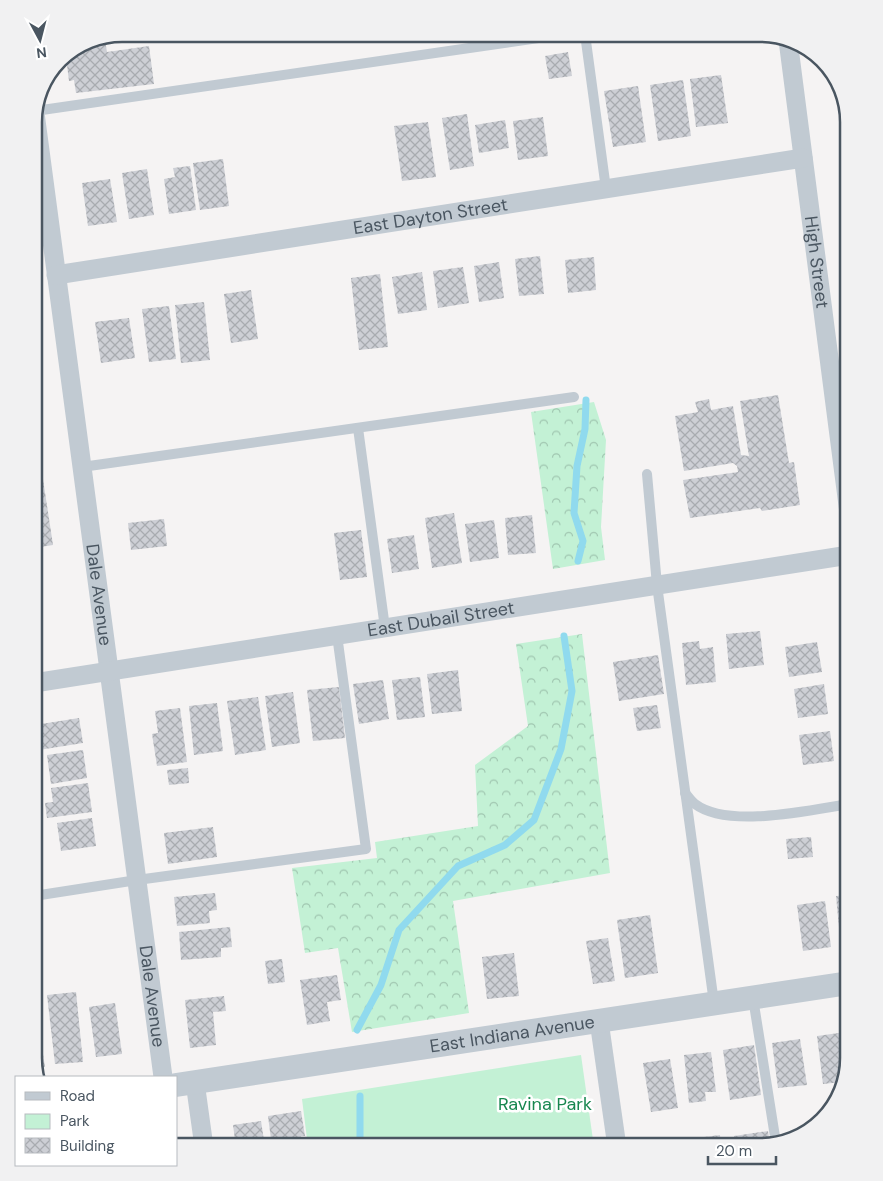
<svg xmlns="http://www.w3.org/2000/svg" width="883" height="1181" font-family="'DM Sans',sans-serif">
<style>
.forest{fill:url(#forest-crowns)}
.park{fill:#c3f1d5}
.lines{fill:none;stroke-linecap:round;stroke-linejoin:round}
.stream{stroke:#90daee;stroke-width:7}
.building{fill:url(#building-cross-hatch)}
.service{stroke:#c1cad2;stroke-width:10}
.minor{stroke:#c1cad2;stroke-width:19}
.tertiary{stroke:#c1cad2;stroke-width:24}
.labels{text-anchor:middle;dominant-baseline:central;stroke-width:5;stroke-linejoin:round;paint-order:stroke}
.street-label{font-size:18px;fill:#4a5661;stroke:#fff}
.park-label{font-size:18px;fill:#17864f;stroke:#fff}
.rim{fill:none;stroke:#4a5661;stroke-width:2.5}
</style>
<defs>
<pattern id="forest-crowns" width="20" height="18" patternUnits="userSpaceOnUse" patternTransform="scale(1.25)"><rect width="20" height="18" fill="#c3f1d5"/><path d="M2 6a3 3 0 1 1 6 0M12 15a3 3 0 1 1 6 0" fill="none" stroke="#a0c6b0"/></pattern>
<pattern id="building-cross-hatch" width="8" height="8" patternUnits="userSpaceOnUse" patternTransform="scale(1.25)"><rect width="8" height="8" fill="#cdcfd5"/><path d="M0 0l8 8M0 8l8-8" fill="none" stroke="#a8abb0"/></pattern>
</defs>
<rect width="100%" height="100%" fill="#f5f3f3"/>
<g class="forest">
<path d="M594 402 606 440 601 527 605 560 553 569 531 412Z"/>
<path d="M582 634 610 873 453 901 469 1013 352 1032 338 948 305 953 292 868 377 858 375 842 478 826 475 765 528 726 516 644Z"/>
</g>
<path class="park" d="M581 1055 594 1147H308L302 1099Z"/>
<g class="lines">
<g class="stream">
<path d="M578 561 583 541 574 513 577 466 585 429 586 400"/>
<path d="M357 1030 381 985 399 930 458 866 505 845 534 820 561 749 572 691 564 636"/>
<path d="M360 1147V1096"/>
</g>
</g>
<g class="building">
<path d="M105 40 107 52 149 46 154 84 76 93 74 80 69 81 66 57Z"/>
<path d="M568 52 572 76 549 79 545 56Z"/>
<path d="M721 75 728 123 696 127 690 79Z"/>
<path d="M683 80 691 136 658 141 650 85Z"/>
<path d="M638 86 646 142 613 147 604 91Z"/>
<path d="M467 114 474 166 450 170 442 118Z"/>
<path d="M543 117 548 156 518 160 513 121Z"/>
<path d="M505 120 509 148 479 153 475 125Z"/>
<path d="M428 122 436 177 402 181 394 126Z"/>
<path d="M223 159 229 206 200 210 193 163Z"/>
<path d="M190 166 196 210 169 214 164 179 175 177 173 168Z"/>
<path d="M147 169 154 215 129 219 122 173Z"/>
<path d="M110 179 117 222 88 226 82 183Z"/>
<path d="M540 256 544 294 519 296 515 259Z"/>
<path d="M594 257 596 290 568 293 565 260Z"/>
<path d="M499 262 504 298 479 302 474 266Z"/>
<path d="M463 267 469 303 438 308 433 271Z"/>
<path d="M422 272 427 310 398 314 392 277Z"/>
<path d="M380 274 388 347 359 350 351 278Z"/>
<path d="M251 290 258 339 231 343 224 294Z"/>
<path d="M204 302 210 360 181 363 175 305Z"/>
<path d="M169 306 176 359 149 362 142 309Z"/>
<path d="M129 318 135 358 101 363 95 322Z"/>
<path d="M778 395 789 463 794 462 800 505 762 511 760 508 690 518 683 480 738 472 737 466 733 463 684 471 675 416 698 412 695 402 709 399 711 410 733 406 741 455 749 456 740 401Z"/>
<path d="M34 420 53 545 34 548Z"/>
<path d="M454 513 462 563 432 568 425 518Z"/>
<path d="M532 515 536 553 508 555 505 518Z"/>
<path d="M164 519 167 546 131 550 128 523Z"/>
<path d="M494 520 499 558 470 562 465 524Z"/>
<path d="M361 530 367 577 340 580 334 533Z"/>
<path d="M414 535 419 569 392 573 387 539Z"/>
<path d="M760 631 764 665 729 669 726 634Z"/>
<path d="M699 641 700 649 713 647 716 682 686 685 682 643Z"/>
<path d="M817 642 822 672 789 677 785 647Z"/>
<path d="M658 655 664 694 619 701 613 662Z"/>
<path d="M458 670 462 711 432 714 427 674Z"/>
<path d="M420 677 425 717 397 720 392 680Z"/>
<path d="M383 680 389 719 359 724 353 684Z"/>
<path d="M824 684 828 714 798 718 794 689Z"/>
<path d="M339 687 345 738 313 741 307 690Z"/>
<path d="M293 692 300 743 272 747 265 696Z"/>
<path d="M258 697 266 750 235 755 227 701Z"/>
<path d="M217 703 223 751 194 755 189 706Z"/>
<path d="M657 705 661 728 637 731 633 708Z"/>
<path d="M180 708 187 762 157 766 152 734 158 733 155 711Z"/>
<path d="M79 718 83 743 39 750 35 725Z"/>
<path d="M830 731 834 761 803 765 799 735Z"/>
<path d="M83 750 87 778 51 784 47 755Z"/>
<path d="M188 768 189 783 169 785 167 770Z"/>
<path d="M88 783 92 812 47 818 45 803 53 802 51 788Z"/>
<path d="M92 818 96 846 61 851 57 823Z"/>
<path d="M213 827 217 857 168 864 164 833Z"/>
<path d="M811 837 813 857 788 859 786 839Z"/>
<path d="M215 893 217 910 209 911 210 923 177 926 174 897Z"/>
<path d="M849 895V937L840 938 836 896Z"/>
<path d="M825 901 831 947 803 951 797 905Z"/>
<path d="M650 915 658 973 625 978 617 920Z"/>
<path d="M230 927 232 947 221 948V957L181 960 179 932Z"/>
<path d="M608 938 615 981 593 984 586 941Z"/>
<path d="M514 953 519 996 487 999 482 957Z"/>
<path d="M282 959 285 982 268 984 265 961Z"/>
<path d="M337 975 341 1000 327 1002 330 1021 307 1025 300 980Z"/>
<path d="M76 992 83 1062 55 1064 47 995Z"/>
<path d="M224 996 226 1011 213 1012 216 1045 190 1048 185 1000Z"/>
<path d="M115 1003 122 1054 96 1057 89 1007Z"/>
<path d="M34 1028H39L45 1067 37 1068 34 1059Z"/>
<path d="M846 1032 849 1059 846 1072H841L842 1082 823 1084 817 1036Z"/>
<path d="M800 1039 807 1085 778 1088 772 1043Z"/>
<path d="M754 1045 761 1095 730 1100 723 1050Z"/>
<path d="M711 1052 716 1092H705L706 1101 689 1103 684 1055Z"/>
<path d="M670 1059 678 1108 651 1112 643 1063Z"/>
<path d="M301 1111 305 1136H301L303 1147H272L268 1116Z"/>
<path d="M261 1121 265 1147H236L233 1125Z"/>
<path d="M813 1127 810 1132 800 1135 799 1129Z"/>
<path d="M768 1131 770 1144 761 1147H736L734 1136Z"/>
<path d="M720 1135 721 1147H705L704 1137Z"/>
</g>
<g class="lines">
<g class="service">
<path d="M585 34 606 189"/>
<path d="M35 111 566 34"/>
<path d="M358 428 385 628"/>
<path d="M82 467 574 397"/>
<path d="M647 474 657 585 714 1003"/>
<path d="M685 793C688 796 691 801 695 804 728 829 810 810 849 804"/>
<path d="M34 896 137 880 366 849 337 635"/>
<path d="M753 998 776 1143"/>
</g>
<g class="minor">
<path id="s1" d="M788 40 849 513"/>
<path id="s2" d="M35 113 163 1077"/>
<path id="s3" d="M56 275 803 158"/>
<path id="s4" d="M34 683 849 555"/>
<path d="M599 1021 617 1147"/>
<path d="M195 1082 204 1147"/>
</g>
<path class="tertiary" id="s5" d="M176 1085 849 983"/>
</g>
<g class="labels">
<g class="street-label">
<text stroke="none"><textPath href="#s3" startOffset="379">East Dayton Street</textPath></text>
<text stroke="none"><textPath href="#s1" startOffset="224">High Street</textPath></text>
<text stroke="none"><textPath href="#s2" startOffset="486">Dale Avenue</textPath></text>
<text stroke="none"><textPath href="#s4" startOffset="412">East Dubail Street</textPath></text>
<text stroke="none"><textPath href="#s2" startOffset="891">Dale Avenue</textPath></text>
<text stroke="none"><textPath href="#s5" startOffset="340">East Indiana Avenue</textPath></text>
</g>
<g class="park-label">
<text x="545" y="1104">Ravina Park</text>
</g>
</g>
<path d="M0 0H883V1181H0ZM122 42H760A80 80 0 0 1 840 122V1058A80 80 0 0 1 760 1138H122A80 80 0 0 1 42 1058V122A80 80 0 0 1 122 42Z" fill="#f1f1f2" fill-rule="evenodd"/>
<path class="rim" d="M122 42H760A80 80 0 0 1 840 122V1058A80 80 0 0 1 760 1138H122A80 80 0 0 1 42 1058V122A80 80 0 0 1 122 42Z"/>
<rect x="15" y="1076" width="162" height="90" fill="#ffffff" stroke="#b7bbc0"/>
<rect x="25" y="1092" width="25" height="8" fill="#c1cad2" stroke="#b7bbc0"/>
<text x="60" y="1101" font-size="15" fill="#4a5661">Road</text>
<rect x="25" y="1114" width="25" height="15" fill="#c3f1d5" stroke="#b7bbc0"/>
<text x="60" y="1126" font-size="15" fill="#4a5661">Park</text>
<rect x="25" y="1138" width="25" height="15" fill="url(#building-cross-hatch)" stroke="#b7bbc0"/>
<text x="60" y="1151" font-size="15" fill="#4a5661">Building</text>
<g transform="translate(40 40) rotate(173)" stroke="#ffffff" stroke-width="4" paint-order="stroke">
<path d="M0-4L9 19L0 12L-9 19Z" fill="#4a5661"/>
<text y="-8" font-size="14" font-weight="bold" text-anchor="middle" fill="#4a5661">N</text>
</g>
<path d="M708 1156v8h68v-8" fill="none" stroke="#4a5661" stroke-width="2.5"/>
<text x="716" y="1156" font-size="15" fill="#4a5661" stroke="#ffffff" stroke-width="4" paint-order="stroke">20 m</text>
</svg>
